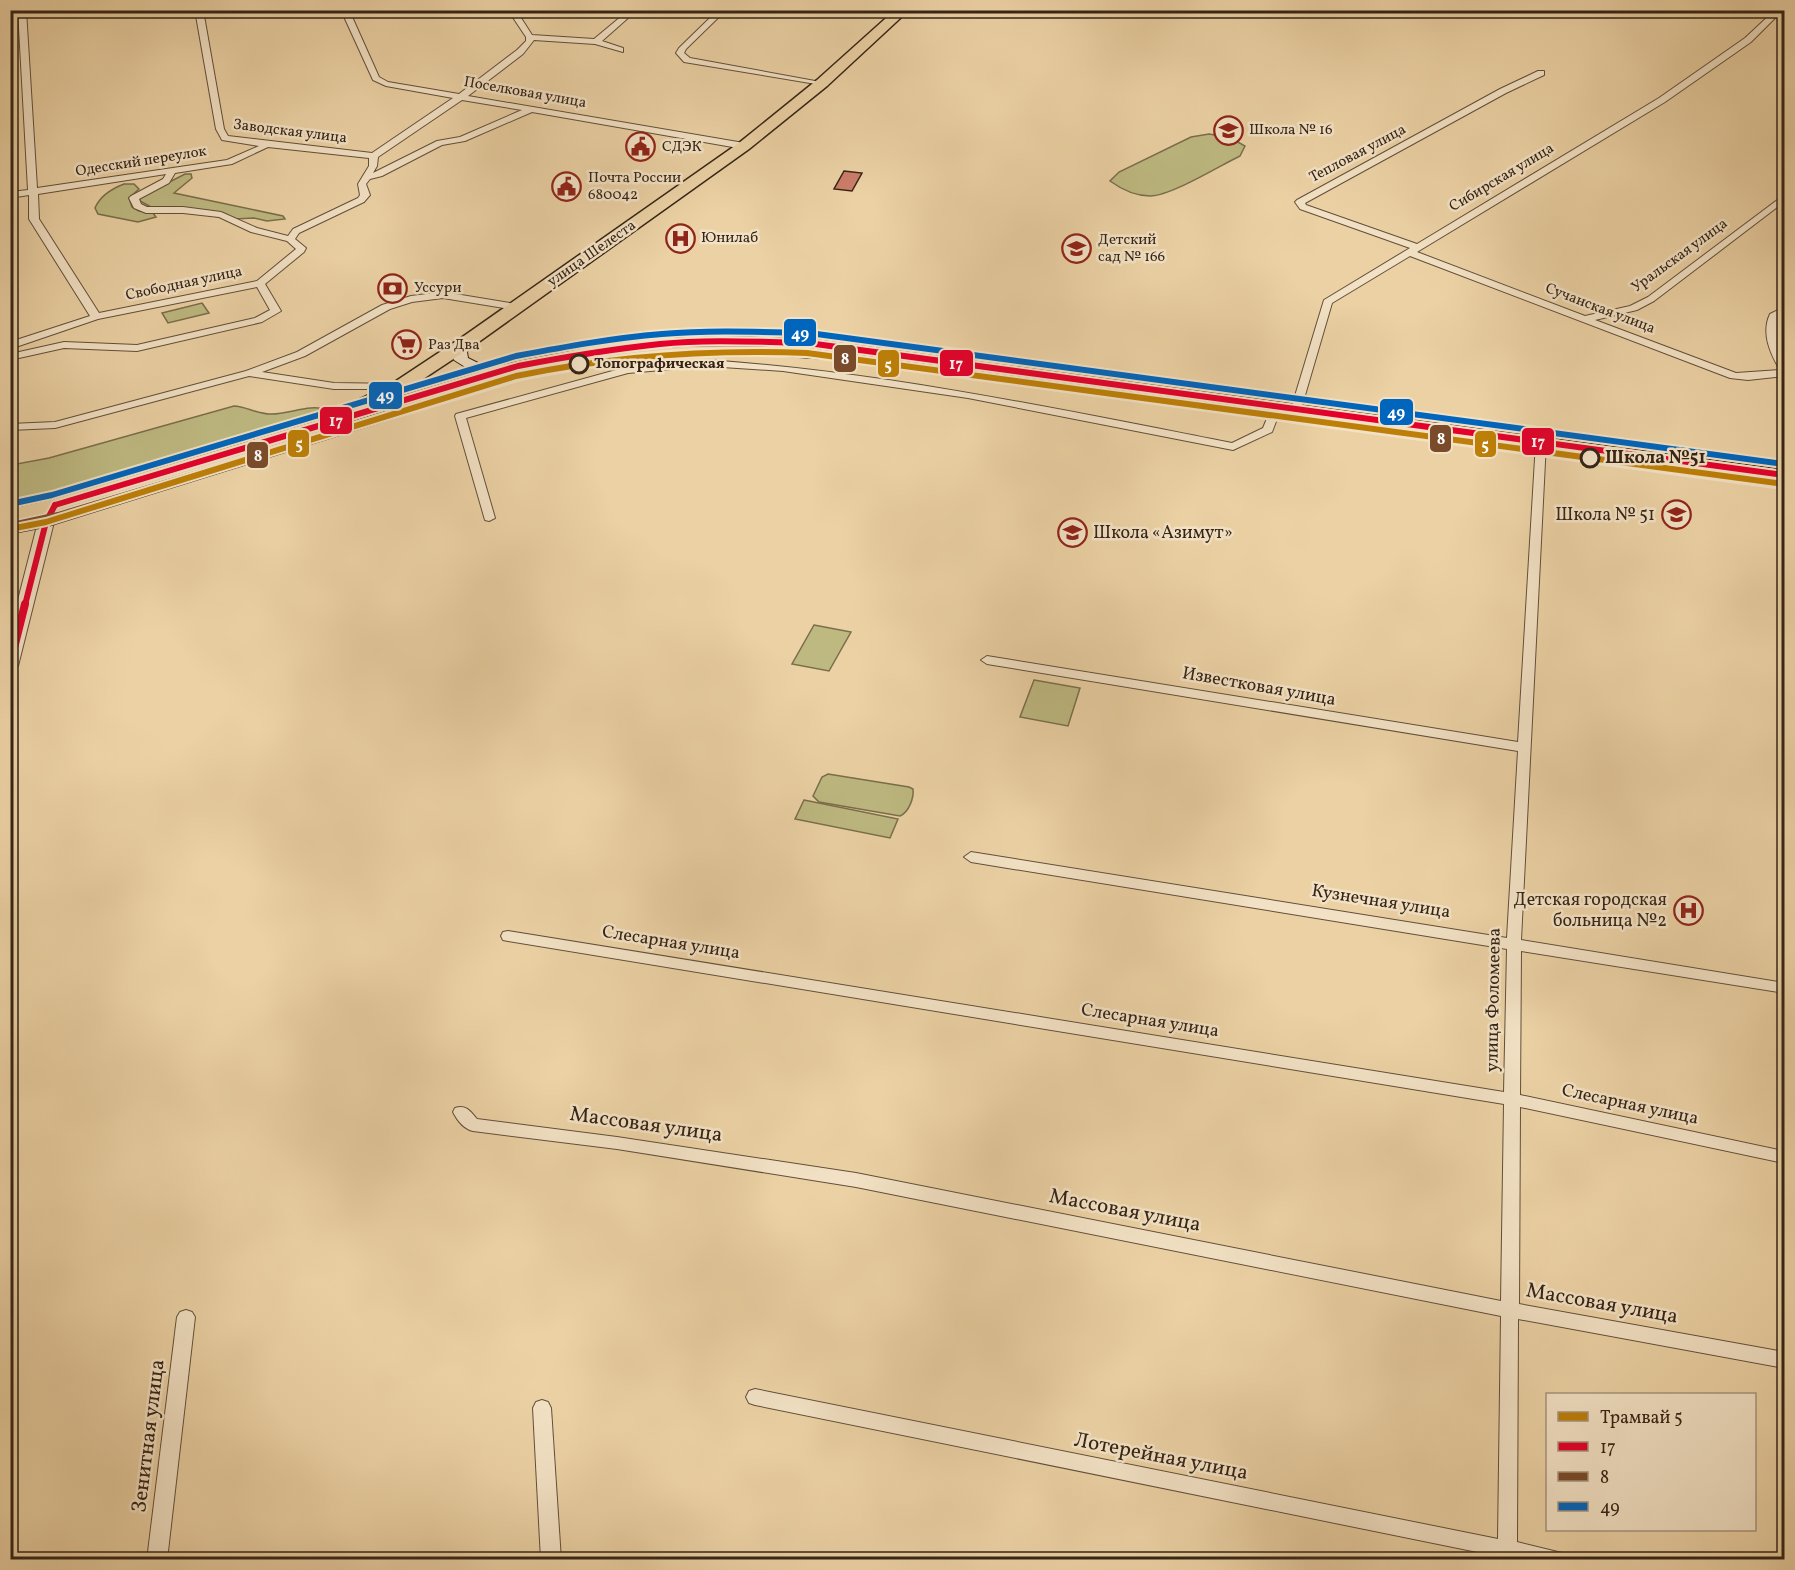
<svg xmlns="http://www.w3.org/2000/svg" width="1795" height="1570" font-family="Vollkorn,serif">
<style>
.green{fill:#beb981;stroke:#7a6e4c;stroke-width:1.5}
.building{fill:#cb7d69;stroke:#352416;stroke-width:1.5}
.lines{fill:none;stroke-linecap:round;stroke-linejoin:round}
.minor-casing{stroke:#624f3a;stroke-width:2}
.tertiary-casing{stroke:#624f3a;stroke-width:2}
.secondary-casing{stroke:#352416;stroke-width:2}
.primary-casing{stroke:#352416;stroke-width:3}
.minor{fill:#f2e1c4;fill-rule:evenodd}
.tertiary{fill:#f2e1c4;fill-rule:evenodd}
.secondary{fill:#f2e1c4;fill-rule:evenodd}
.primary{fill:#ebd1a4;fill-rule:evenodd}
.tram{stroke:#352416;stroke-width:1.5}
.bus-1-far1-casing{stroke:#f2e1c4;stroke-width:10}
.bus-1-casing{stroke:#f2e1c4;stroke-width:12}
.bus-2-casing{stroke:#f2e1c4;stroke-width:10}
.bus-3-casing{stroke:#f2e1c4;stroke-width:10}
.bus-1-far1{stroke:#e4002b;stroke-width:6}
.bus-1{stroke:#e4002b;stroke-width:8}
.bus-2{stroke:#7a4b2a;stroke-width:6}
.bus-3{stroke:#0065bd;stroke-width:6}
.tram-1-casing{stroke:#f2e1c4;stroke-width:10}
.tram-1{stroke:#bd7f07;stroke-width:6}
.stop-dot{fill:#f2e1c4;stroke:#352416;stroke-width:3}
.labels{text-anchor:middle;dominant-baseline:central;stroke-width:5;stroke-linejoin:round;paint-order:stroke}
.far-street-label{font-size:15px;fill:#352416;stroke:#f2e1c4}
.far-poi-label{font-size:15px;fill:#352416;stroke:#f2e1c4;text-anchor:start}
.far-stop-label{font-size:15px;font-weight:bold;fill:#352416;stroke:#f2e1c4;text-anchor:start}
.stop-label{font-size:18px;font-weight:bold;fill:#352416;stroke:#f2e1c4;text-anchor:start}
.poi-label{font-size:18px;fill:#352416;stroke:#f2e1c4;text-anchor:end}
.street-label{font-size:18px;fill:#352416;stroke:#f2e1c4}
.near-street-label{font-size:21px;fill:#352416;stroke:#f2e1c4}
.line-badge{stroke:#f2e1c4;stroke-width:2}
.badge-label{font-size:16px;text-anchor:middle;font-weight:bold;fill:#fff}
</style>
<rect width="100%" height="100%" fill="#ebd1a4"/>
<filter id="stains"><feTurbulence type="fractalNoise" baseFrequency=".00333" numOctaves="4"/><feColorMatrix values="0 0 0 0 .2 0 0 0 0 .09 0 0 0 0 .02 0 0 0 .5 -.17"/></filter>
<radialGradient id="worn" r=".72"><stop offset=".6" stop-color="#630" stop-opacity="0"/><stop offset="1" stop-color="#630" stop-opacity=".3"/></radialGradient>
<g class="green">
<path d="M1209 134 1231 138 1245 146 1240 156C1219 166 1171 196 1150 196 1135 196 1121 189 1110 181L1119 172 1191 137Z"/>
<path d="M185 174H191L192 178 174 193 283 216 285 219 267 221 254 218 234 219 151 207 140 201V197Z"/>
<path d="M124 184H134L139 189 129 198 132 207 139 211 153 213 156 217 138 222 98 214 95 208C100 196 111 189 124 184Z"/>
<path d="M202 303 209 313 168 323 162 313Z"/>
<path d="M234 406C245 406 257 414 270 414 288 415 310 403 327 410L326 413 318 416 69 491 11 505V465L49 458Z"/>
<path d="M814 625 851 632 829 671 792 664Z"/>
<path d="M1034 680 1080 688 1068 726 1020 717Z"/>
<path d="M828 774 909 787 913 789C914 798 909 812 900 816L819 802 813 796 822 777Z"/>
<path d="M804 800 898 819 890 838 795 819Z"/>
</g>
<path class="building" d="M844 171 862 173 852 191 834 189Z"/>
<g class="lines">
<defs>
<g id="minor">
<path d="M18 10H26L37 188 227 160 259 146 222 140 216 129 195 10H203L224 129 228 136 372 153 453 98 386 86 373 80 341 10H349L379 77 388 82 459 94 517 50 526 41V37L508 10H516L532 35 594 39 629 10H637L602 41 623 48V52L595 44 534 40 523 54 468 96 744 143 748 146 744 149 532 112 465 141 442 145 382 176 370 179 366 184 370 195 364 202 299 233 295 239 306 248 304 252 265 284 281 311 262 322 137 351 64 348 10 360V354L64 342 137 345 255 318 270 310 257 287 98 319 10 349V342L90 316 29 219V195L10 198V192L28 190ZM462 100 522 110 460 137 437 141 373 173 377 166 378 157ZM268 147 369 158V166L358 184 360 195 358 198 293 229 288 236 257 228 221 212 183 207H147L141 204 139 199 169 183 175 173 232 164ZM166 174 163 179 131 196 129 198 134 208 146 213H183L219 217 251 232 287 241 296 249 257 281 99 313 39 219 38 194Z"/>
<path d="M718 10H726L686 49 684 53 690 58 826 83 822 85 684 62 676 53 679 48Z"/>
<path d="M1775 10H1783L1751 42 1665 102 1417 252 1585 316 1630 306 1648 297 1784 195V202L1654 301 1637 310 1595 320 1736 373 1780 370C1770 353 1761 333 1770 314L1784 307V314L1779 318C1773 335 1782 345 1784 361 1785 366 1784 371 1784 376L1748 380 1730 378 1410 256 1332 303 1301 409 1296 412 1292 411 1291 409 1324 300 1410 248 1300 209 1295 202 1297 200 1500 89 1538 71H1544V75L1506 93 1305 203 1306 205 1417 244 1659 98 1745 38Z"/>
<path d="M443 292 516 304 521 307 516 310 443 298 412 302 390 309 305 356 262 372 334 383 399 384 403 385V389H334L249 376 55 428 10 430V424L55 422 246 371 297 352 382 305 411 296Z"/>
<path d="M707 360C884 372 1058 409 1232 443L1263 428 1273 404H1281L1282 406 1272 432 1233 450 968 398 783 371 707 366 628 373 466 418 495 518 489 521 485 520 455 416 456 414 627 367Z"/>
<path d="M1541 439 1546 442 1521 940 1784 983V993L1521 951 1520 1095 1784 1151V1163L1520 1107 1519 1304 1784 1352V1368L1518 1319 1517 1542 1566 1554 1568 1560H1497V1556L755 1405 749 1403 746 1397 749 1391 755 1389 1498 1539 1501 1316 856 1187 617 1149 473 1131C464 1129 457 1120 453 1112L455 1108C466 1104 471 1112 477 1119L617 1137 856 1173 1501 1301 1504 1104 508 941 503 940 501 936 503 932 508 931 1504 1092 1507 949 971 862 964 857 971 852 1507 938 1518 751 987 664 981 660 987 656 1518 742 1536 442Z"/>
<path d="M186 1310 192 1312 195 1317 167 1560H147L177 1317 180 1312Z"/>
<path d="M542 1400 548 1402 551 1408 561 1560H541L533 1408 536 1402Z"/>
</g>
<path id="tertiary" d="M55 500 63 505 54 522 18 666 10 671V631L38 522 50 502Z"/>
<path id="secondary" d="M722 336 808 339 1784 470V480L808 347C732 344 656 343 581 356 497 371 417 401 336 426H324L322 423 324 420 479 372 470 370 454 360 452 351 462 339 467 338 474 342 467 352 468 358 478 363 502 365 609 343 665 338Z"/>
<path id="primary" d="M895 10H909L827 86 749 149 473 346 405 391 325 430 62 509 10 521V509L51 500 313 422 393 383 461 338 739 143 817 80Z"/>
</defs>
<use href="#minor" class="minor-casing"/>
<use href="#tertiary" class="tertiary-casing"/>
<use href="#secondary" class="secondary-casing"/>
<use href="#primary" class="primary-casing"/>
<use href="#minor" class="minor"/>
<use href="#tertiary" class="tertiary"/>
<use href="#secondary" class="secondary"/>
<use href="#primary" class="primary"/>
<path class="tram" d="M10 534 46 527 542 372 612 361 683 355 753 354 824 359 1784 487"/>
<defs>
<g id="bus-1-far1">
<path d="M55 505 518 366C565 357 612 349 660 344 709 339 759 342 808 343L1784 475"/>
<path d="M25 605 46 522 55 505"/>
</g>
<path id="bus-1" d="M10 664 25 604"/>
<path id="bus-2" d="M12 525 58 515 521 376C568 367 615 359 663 355 711 351 759 352 807 353L1783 485"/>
<path id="bus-3" d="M10 504 52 495 516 356C564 347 612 338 662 334 711 330 760 332 809 333L1784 464"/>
</defs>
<use href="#bus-1-far1" class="bus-1-far1-casing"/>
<use href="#bus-1" class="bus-1-casing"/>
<use href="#bus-2" class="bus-2-casing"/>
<use href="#bus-3" class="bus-3-casing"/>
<use href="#bus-1-far1" class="bus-1-far1"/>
<use href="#bus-1" class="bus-1"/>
<use href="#bus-2" class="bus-2"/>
<use href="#bus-3" class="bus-3"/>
<defs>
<path id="tram-1" d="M10 529 46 522 516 376C613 356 708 349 807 353L1784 484"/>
</defs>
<use href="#tram-1" class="tram-1-casing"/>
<use href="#tram-1" class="tram-1"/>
</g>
<defs>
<symbol id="school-ring" viewBox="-11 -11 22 22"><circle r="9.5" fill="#f2e1c4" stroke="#8f2418" stroke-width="1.5"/><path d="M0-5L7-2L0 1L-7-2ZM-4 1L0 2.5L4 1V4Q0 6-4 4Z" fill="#8f2418"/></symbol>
<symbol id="civic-ring" viewBox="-11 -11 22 22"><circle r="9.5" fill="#f2e1c4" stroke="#8f2418" stroke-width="1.5"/><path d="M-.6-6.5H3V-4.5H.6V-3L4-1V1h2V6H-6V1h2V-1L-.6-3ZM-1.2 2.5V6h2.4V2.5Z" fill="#8f2418"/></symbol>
<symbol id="hospital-ring" viewBox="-11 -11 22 22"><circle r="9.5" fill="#f2e1c4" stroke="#8f2418" stroke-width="1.5"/><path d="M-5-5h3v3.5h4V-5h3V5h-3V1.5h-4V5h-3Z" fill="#8f2418"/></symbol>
<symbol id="bank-ring" viewBox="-11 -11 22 22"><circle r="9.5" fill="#f2e1c4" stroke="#8f2418" stroke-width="1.5"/><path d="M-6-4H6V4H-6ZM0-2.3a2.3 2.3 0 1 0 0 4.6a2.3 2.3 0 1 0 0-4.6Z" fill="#8f2418"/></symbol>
<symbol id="supermarket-ring" viewBox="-11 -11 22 22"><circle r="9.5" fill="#f2e1c4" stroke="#8f2418" stroke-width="1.5"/><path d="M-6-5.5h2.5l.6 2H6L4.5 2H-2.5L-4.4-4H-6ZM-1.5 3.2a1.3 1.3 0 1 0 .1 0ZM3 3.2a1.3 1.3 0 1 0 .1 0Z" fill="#8f2418"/></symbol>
</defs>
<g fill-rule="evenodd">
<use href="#school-ring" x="1212" y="114" width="33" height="33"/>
<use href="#civic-ring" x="624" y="130" width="33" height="33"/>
<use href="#civic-ring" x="550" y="170" width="33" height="33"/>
<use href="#hospital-ring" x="664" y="222" width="33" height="33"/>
<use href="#school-ring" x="1060" y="232" width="33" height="33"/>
<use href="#bank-ring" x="376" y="272" width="33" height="33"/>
<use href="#supermarket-ring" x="390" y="328" width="33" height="33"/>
<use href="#school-ring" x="1660" y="498" width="33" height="33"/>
<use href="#school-ring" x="1056" y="516" width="33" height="33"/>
<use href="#hospital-ring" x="1672" y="894" width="33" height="33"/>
</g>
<g class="stop-dot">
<circle cx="579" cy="364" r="9"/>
<circle cx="1590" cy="458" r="9"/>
</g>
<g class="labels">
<g class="far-street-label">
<text transform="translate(525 93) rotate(10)">Поселковая улица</text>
<text transform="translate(290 132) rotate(7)">Заводская улица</text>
<text transform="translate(1358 154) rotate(-28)">Тепловая улица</text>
<text transform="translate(141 162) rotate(-9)">Одесский переулок</text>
<text transform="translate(1502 178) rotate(-31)">Сибирская улица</text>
<text transform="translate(592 254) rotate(-35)">улица Шелеста</text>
<text transform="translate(1680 256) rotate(-36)">Уральская улица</text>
<text transform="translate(184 284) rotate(-12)">Свободная улица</text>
<text transform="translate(1600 309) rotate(21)">Сучанская улица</text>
</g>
<g class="far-poi-label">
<text x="1249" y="130">Школа № 16</text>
<text x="662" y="147">СДЭК</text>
<text x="588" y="178">Почта России<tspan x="588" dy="17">680042</tspan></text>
<text x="701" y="238">Юнилаб</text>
<text x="1098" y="240">Детский<tspan x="1098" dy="17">сад № 166</tspan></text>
<text x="414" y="288">Уссури</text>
<text x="428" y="345">Раз Два</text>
</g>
<g class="far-stop-label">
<text x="594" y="364">Топографическая</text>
</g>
<g class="stop-label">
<text x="1605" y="458">Школа №51</text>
</g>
<g class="poi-label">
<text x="1655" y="515">Школа № 51</text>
<text x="1093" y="533" text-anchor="start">Школа «Азимут»</text>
<text x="1667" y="900">Детская городская<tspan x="1667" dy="21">больница №2</tspan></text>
</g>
<g class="street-label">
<text transform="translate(1259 687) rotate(10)">Известковая улица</text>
<text transform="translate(1381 902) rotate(9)">Кузнечная улица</text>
<text transform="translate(671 943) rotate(9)">Слесарная улица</text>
<text transform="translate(1494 1000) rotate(-89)">улица Фоломеева</text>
<text transform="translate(1150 1021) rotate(9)">Слесарная улица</text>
<text transform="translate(1630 1105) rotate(12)">Слесарная улица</text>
</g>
<g class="near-street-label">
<text transform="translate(646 1125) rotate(8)">Массовая улица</text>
<text transform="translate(1125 1211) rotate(11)">Массовая улица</text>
<text transform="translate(1602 1304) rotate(10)">Массовая улица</text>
<text transform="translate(149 1436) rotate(-83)">Зенитная улица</text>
<text transform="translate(1161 1457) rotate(11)">Лотерейная улица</text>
</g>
</g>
<g class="line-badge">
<rect x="783" y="318" width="34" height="29" rx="6" fill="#0065bd"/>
<rect x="833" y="344" width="24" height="29" rx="6" fill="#7a4b2a"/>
<rect x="939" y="349" width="35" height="28" rx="6" fill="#e4002b"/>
<rect x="877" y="349" width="23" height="29" rx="6" fill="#bd7f07"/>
<rect x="368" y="381" width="35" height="29" rx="6" fill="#0065bd"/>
<rect x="1379" y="398" width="35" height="28" rx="6" fill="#0065bd"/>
<rect x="319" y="406" width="34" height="29" rx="6" fill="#e4002b"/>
<rect x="1429" y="424" width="23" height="29" rx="6" fill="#7a4b2a"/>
<rect x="1521" y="427" width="34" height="29" rx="6" fill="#e4002b"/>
<rect x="287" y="429" width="23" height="29" rx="6" fill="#bd7f07"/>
<rect x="1474" y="430" width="23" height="28" rx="6" fill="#bd7f07"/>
<rect x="246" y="441" width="23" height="28" rx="6" fill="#7a4b2a"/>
</g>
<g class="badge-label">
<text x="800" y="339">49</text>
<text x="845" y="364">8</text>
<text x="956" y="369">17</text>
<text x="888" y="370">5</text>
<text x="385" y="401">49</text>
<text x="1396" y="418">49</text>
<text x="336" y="426">17</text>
<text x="1441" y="444">8</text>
<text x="1538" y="447">17</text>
<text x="299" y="449">5</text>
<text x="1485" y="450">5</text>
<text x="258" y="461">8</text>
</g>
<rect width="1795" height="1570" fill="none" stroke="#ebd1a4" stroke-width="36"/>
<rect x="12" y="12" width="1771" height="1546" fill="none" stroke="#352416" stroke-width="3"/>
<rect x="18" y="18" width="1759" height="1534" fill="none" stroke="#352416" stroke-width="1.5"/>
<rect x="1546" y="1393" width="210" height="138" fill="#f2e1c4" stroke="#a6957e" stroke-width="1.5"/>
<rect x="1558" y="1412" width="30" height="9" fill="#bd7f07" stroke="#a6957e" stroke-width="1.5"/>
<text x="1600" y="1423" font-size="18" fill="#352416">Трамвай 5</text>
<rect x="1558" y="1442" width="30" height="9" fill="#e4002b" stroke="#a6957e" stroke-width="1.5"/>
<text x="1600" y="1453" font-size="18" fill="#352416">17</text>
<rect x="1558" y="1472" width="30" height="9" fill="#7a4b2a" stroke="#a6957e" stroke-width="1.5"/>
<text x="1600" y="1483" font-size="18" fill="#352416">8</text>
<rect x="1558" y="1502" width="30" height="9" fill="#0065bd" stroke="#a6957e" stroke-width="1.5"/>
<text x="1600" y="1513" font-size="18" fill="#352416">49</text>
<rect width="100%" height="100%" filter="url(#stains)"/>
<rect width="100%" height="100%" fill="url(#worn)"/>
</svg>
